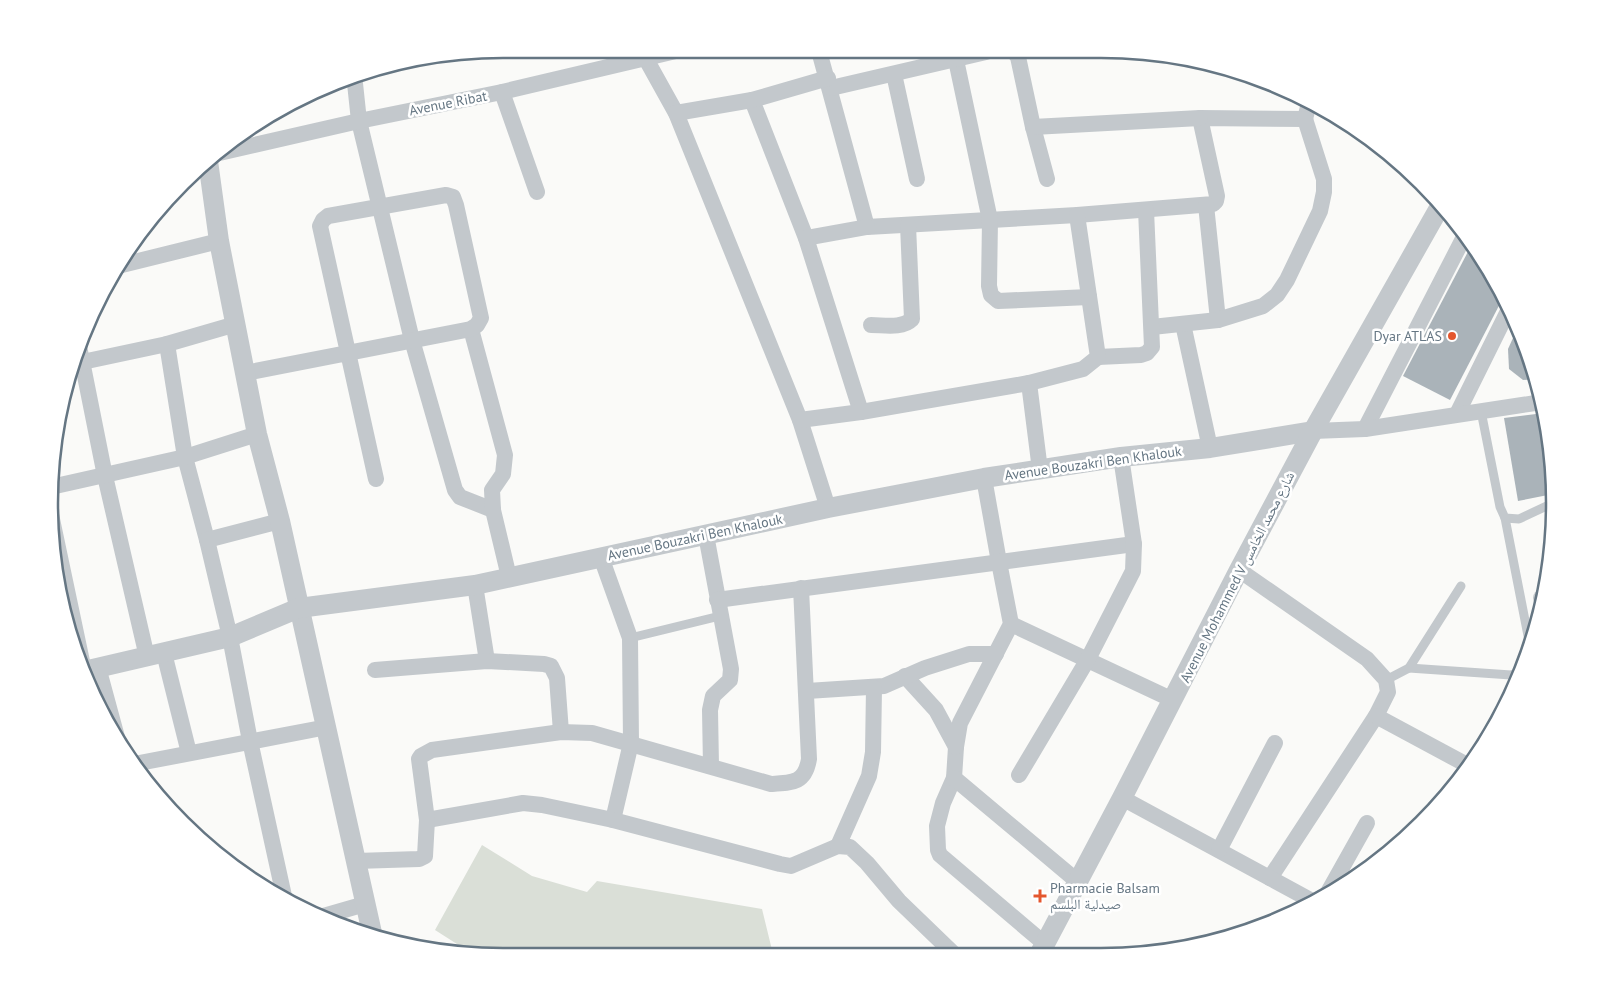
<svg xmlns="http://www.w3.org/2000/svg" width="1604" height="1005" font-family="'PT Sans','Noto Naskh Arabic',sans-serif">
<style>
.green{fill:#dadfd7}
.building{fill:#aab3b9}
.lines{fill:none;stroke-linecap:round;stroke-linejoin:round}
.service{stroke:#c3c8cc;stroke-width:9}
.minor{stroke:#c3c8cc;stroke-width:16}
.tertiary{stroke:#c3c8cc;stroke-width:20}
.poi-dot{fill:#e4572e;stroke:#fff;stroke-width:2}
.labels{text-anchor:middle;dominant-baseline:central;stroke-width:5;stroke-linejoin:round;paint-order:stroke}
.street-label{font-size:14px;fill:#657683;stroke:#fff}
.poi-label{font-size:14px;fill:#657683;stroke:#fff;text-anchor:end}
.rim{fill:none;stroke:#657683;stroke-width:2.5}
</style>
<rect width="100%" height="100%" fill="#fafaf8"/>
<path class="green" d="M482 845 532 876 587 892 597 881 762 909 773 954 471 953 435 930Z"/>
<g class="building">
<path d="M1472 244 1494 275 1504 296 1450 400 1403 376Z"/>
<path d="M1518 327 1531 356 1536 379 1523 380 1509 369 1508 349Z"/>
<path d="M1544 413 1551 443 1553 494 1518 501 1504 418Z"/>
</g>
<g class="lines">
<g class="service">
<path d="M1481 411 1500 507 1505 518 1519 519 1553 503"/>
<path d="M1505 518 1530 646"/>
<path d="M630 638 720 616"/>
<path d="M1409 668 1511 675 1520 673"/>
<path d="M1386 680 1409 668 1461 586"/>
</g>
<g class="minor">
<path d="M819 51 867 227 1077 215 1213 204 1216 201 1217 196 1200 118 1305 119 1309 103"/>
<path d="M1014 52 1018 57 1033 127 1047 179"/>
<path d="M646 59 676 113 800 420 828 508"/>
<path d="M956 60 990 220 989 286 991 295 998 301 1089 297"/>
<path d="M354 74 359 121 412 340 455 490 460 497 493 510"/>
<path d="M894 74 917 179"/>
<path d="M831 88 986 52"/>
<path d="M502 92 537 192"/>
<path d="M752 100 806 238 861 412"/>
<path d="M676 113 752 100 828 78"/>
<path d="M1033 127 1200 118"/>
<path d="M215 154 359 121 502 92 680 50"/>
<path d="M1206 205 1218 320"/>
<path d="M806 238 867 227"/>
<path d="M122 265 219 241"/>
<path d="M1183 324 1210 448"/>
<path d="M871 325C884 325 902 329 912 319L908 225"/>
<path d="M1152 327 1218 320 1263 306 1277 295 1287 280 1320 211 1324 192V179L1305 119"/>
<path d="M471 329 505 455 503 474 492 490 493 510 509 577"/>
<path d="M167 344 185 457 207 540 230 637 250 741 284 896"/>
<path d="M79 346 105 476 147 657"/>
<path d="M1098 357 1141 355 1147 353 1152 347 1146 210"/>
<path d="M73 364 167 344 236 324"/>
<path d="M245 373 471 329 477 325 481 318 456 205 453 197 446 195 328 216 323 220 320 226 376 479"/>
<path d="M1029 383 1040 470"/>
<path d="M1457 414 1509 309"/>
<path d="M800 420 861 412 1029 383 1083 369 1098 357 1077 215"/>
<path d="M1365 429 1465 235"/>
<path d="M1313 431 1365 429 1542 402"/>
<path d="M984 478 999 562 1011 624 960 723 956 747 954 778 943 803 937 826 938 850 940 855 1045 944"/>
<path d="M51 487 185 457 257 434"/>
<path d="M49 505 84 671"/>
<path d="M706 535 731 669 730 680 713 696 710 710 711 766"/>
<path d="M207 540 280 521"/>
<path d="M601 557 630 638 631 743 613 820"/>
<path d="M1239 570 1367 659 1386 680 1388 692 1376 716 1270 878"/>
<path d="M475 585 487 661"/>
<path d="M1541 598H1543"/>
<path d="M717 600 1134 544"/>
<path d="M1011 624 1173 700"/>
<path d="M164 653 189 753"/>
<path d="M98 667 117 737"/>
<path d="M375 670 487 661 544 664 551 666 557 678 561 732"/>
<path d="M905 676 936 710 956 747"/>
<path d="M807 691 884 686 925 668 969 654H996"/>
<path d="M1376 716 1469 766"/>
<path d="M134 764 327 727"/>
<path d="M1019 775 1088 659 1133 571 1134 544 1121 457"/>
<path d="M954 778 1077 881"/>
<path d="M1122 798 1314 902"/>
<path d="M427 820 523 803 542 805 613 820 780 864 791 866 838 846 850 847 867 863 899 901 955 955"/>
<path d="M838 846 869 776 873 752 874 688"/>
<path d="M1219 850 1275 743"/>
<path d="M356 861 419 859 425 856 427 820 419 759 421 756 432 750 561 732 592 733 771 784C793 783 805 783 809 759L801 588"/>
<path d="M1326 896 1367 823"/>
<path d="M320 917 365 904"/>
</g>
<g class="tertiary">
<path d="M208 161 219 241 257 434 280 521 372 933"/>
<path d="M84 671 230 637 299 608 475 585 828 508 984 478 1121 457 1210 448 1313 431"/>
<path d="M1039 955 1122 798 1239 570 1313 431 1442 203"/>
</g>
</g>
<g class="poi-dot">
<circle cx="1452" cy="336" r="5"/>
<path d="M1037.5 888.5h5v5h5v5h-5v5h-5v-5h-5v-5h5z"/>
</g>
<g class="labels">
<g class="street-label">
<text transform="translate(448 103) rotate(-11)">Avenue Ribat</text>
<text transform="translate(1093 463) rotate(-8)">Avenue Bouzakri Ben Khalouk</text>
<text transform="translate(695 537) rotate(-12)">Avenue Bouzakri Ben Khalouk</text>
<text transform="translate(1237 577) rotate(-63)">Avenue Mohammed V شارع محمد الخامس</text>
</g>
<g class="poi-label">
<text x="1442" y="336">Dyar ATLAS</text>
<text x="1050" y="888" text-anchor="start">Pharmacie Balsam<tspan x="1050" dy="16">صيدلية البلسم</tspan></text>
</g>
</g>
<path d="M0 0H1604V1005H0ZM503 58H1101A445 445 0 0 1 1546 503V503A445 445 0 0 1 1101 948H503A445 445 0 0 1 58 503V503A445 445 0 0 1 503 58Z" fill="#fff" fill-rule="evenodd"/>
<path class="rim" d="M503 58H1101A445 445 0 0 1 1546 503V503A445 445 0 0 1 1101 948H503A445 445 0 0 1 58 503V503A445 445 0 0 1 503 58Z"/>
</svg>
